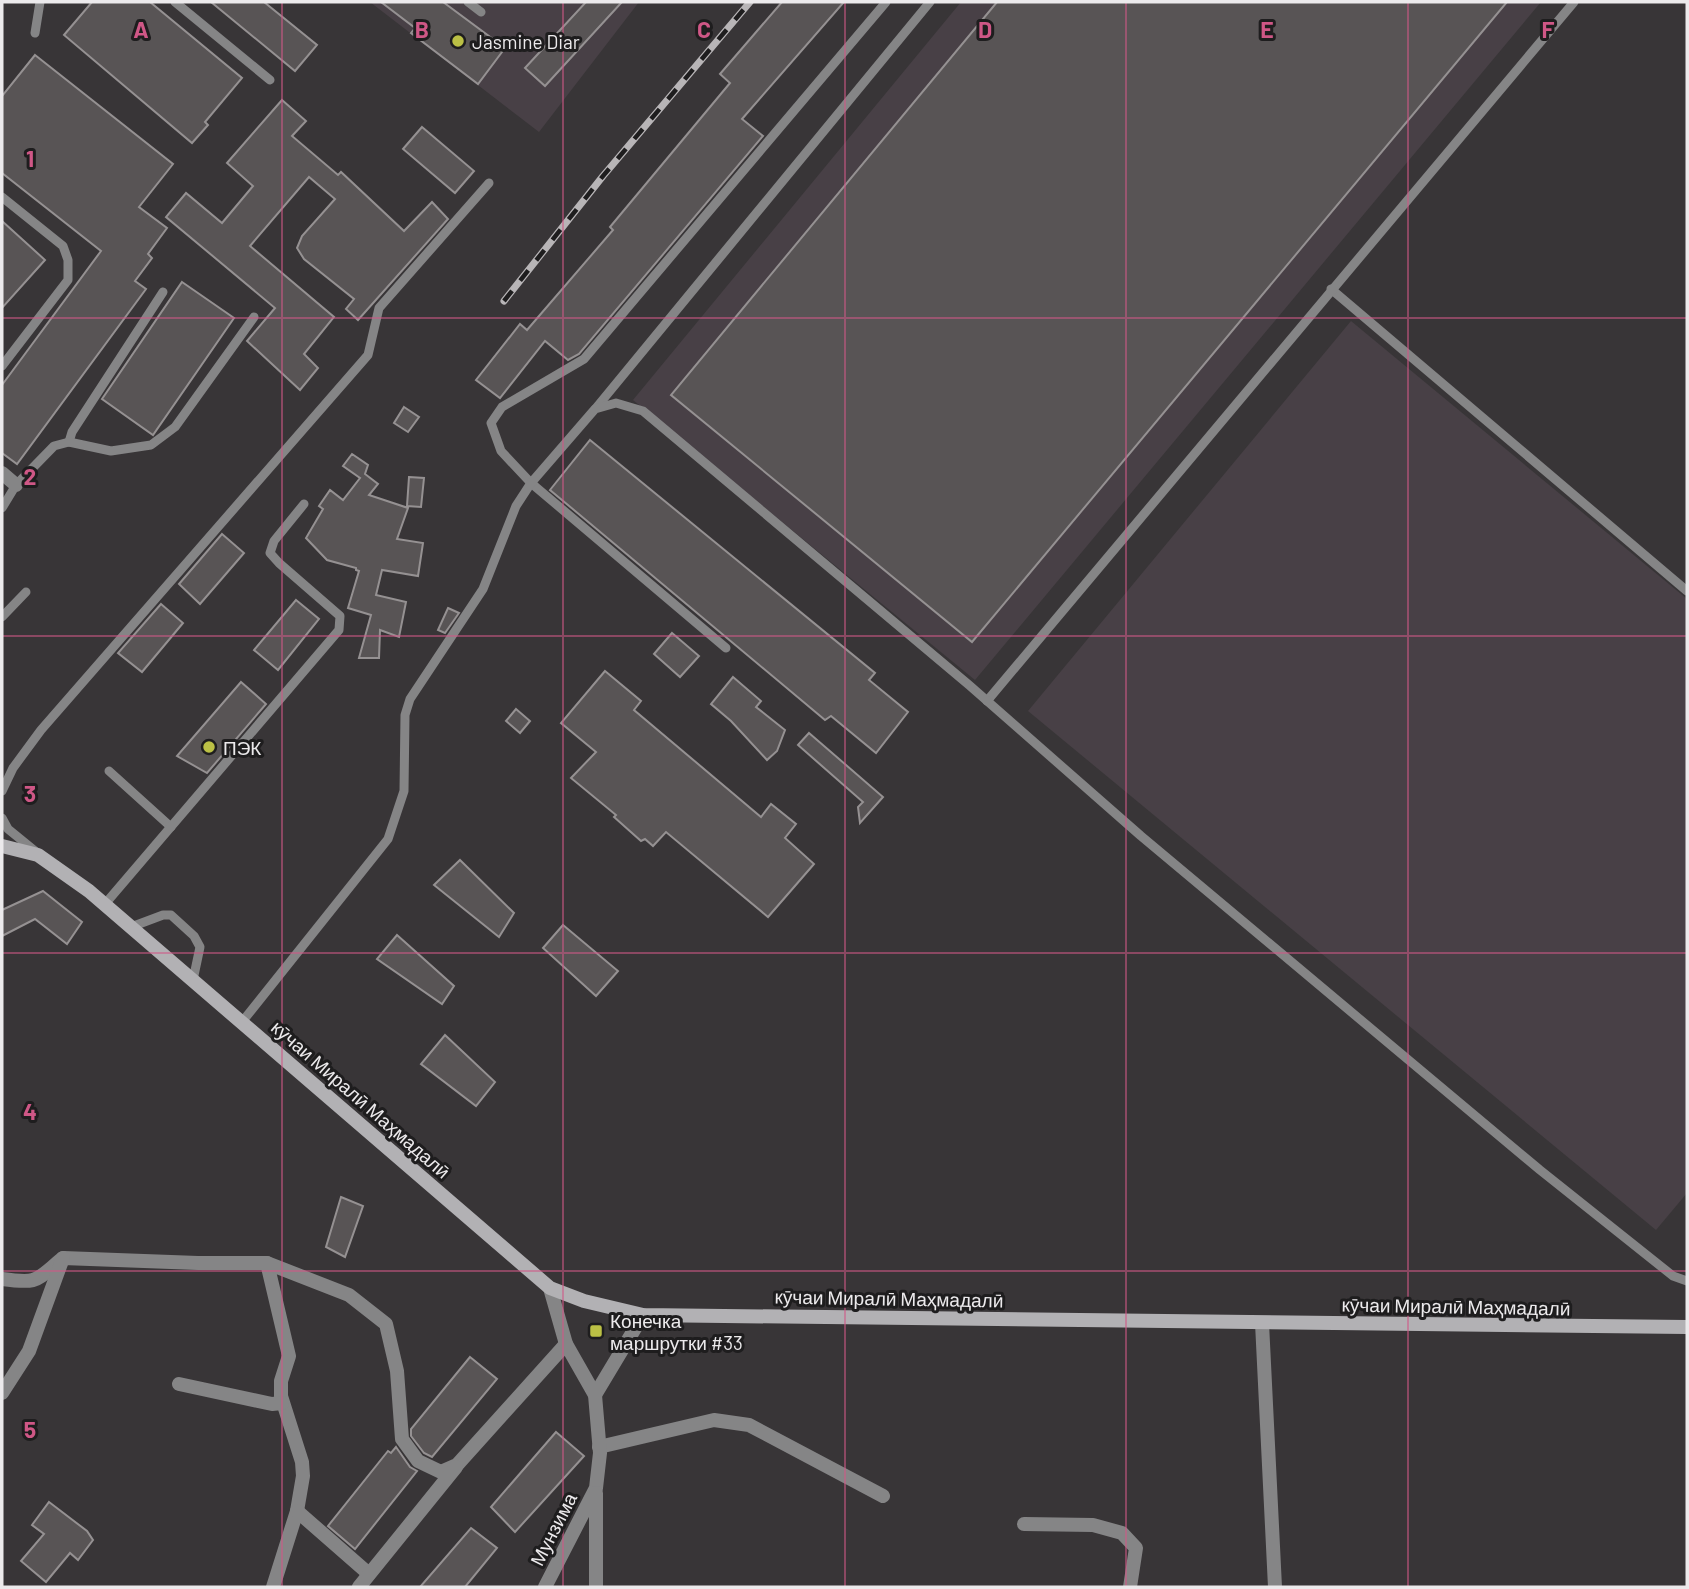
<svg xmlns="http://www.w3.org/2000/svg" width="1689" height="1589" font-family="Barlow,sans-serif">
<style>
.built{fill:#484046}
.building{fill:#585455;stroke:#959192;stroke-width:2}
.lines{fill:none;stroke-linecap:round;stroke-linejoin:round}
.lane{stroke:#858586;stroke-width:9}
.street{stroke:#858586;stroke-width:14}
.secondary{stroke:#b2b1b4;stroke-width:14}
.rail-casing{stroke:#b8b5b7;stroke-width:7}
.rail{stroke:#1e1d1e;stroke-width:4.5;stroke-dasharray:13;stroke-linecap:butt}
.grid{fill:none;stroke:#cf5786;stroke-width:2;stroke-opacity:0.55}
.poi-dot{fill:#bbc045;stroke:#1e1d1e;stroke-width:2.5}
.labels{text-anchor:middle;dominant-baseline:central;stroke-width:6;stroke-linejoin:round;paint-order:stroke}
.poi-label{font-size:19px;fill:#eceaec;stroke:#1e1d1e;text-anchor:start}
.street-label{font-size:19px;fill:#eceaec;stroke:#1e1d1e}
.grid-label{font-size:23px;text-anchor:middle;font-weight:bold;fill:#cf5786;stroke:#1e1d1e;stroke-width:6;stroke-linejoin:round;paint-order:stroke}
</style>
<rect width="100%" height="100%" fill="#383537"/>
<g class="built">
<path d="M370 2H639L539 132Z"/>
<path d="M961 2H1541L975 680 633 400Z"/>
<path d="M1351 321 1687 599V1193L1656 1230 1028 711Z"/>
</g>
<g class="building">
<path d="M92 2H150L242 78 205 122 208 125 192 143 64 35Z"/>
<path d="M211 2H264L317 45 295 71Z"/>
<path d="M381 2H443L505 48 478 84 411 33 415 28Z"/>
<path d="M586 2H622L545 86 525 68Z"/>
<path d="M782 2H844L742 119 763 136 579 354 568 360 545 341 500 398 476 380 520 324 527 330 613 230 610 227 730 83 720 74Z"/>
<path d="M997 2H1507L972 642 671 395Z"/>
<path d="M35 55 173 164 139 207 167 228 148 254 152 258 135 281 146 289 17 464 2 453V385L101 251 2 173V96Z"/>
<path d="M282 100 306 121 292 136 338 175 341 172 404 231 432 202 448 219 358 320 346 309 354 299 304 259 297 248 302 236 335 199 309 177 250 246 334 317 304 354 318 368 300 390 247 341 275 308 166 217 186 193 222 223 253 186 227 163Z"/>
<path d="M422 127 474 171 455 193 403 149Z"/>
<path d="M2 221 45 260 2 308Z"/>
<path d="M182 282 234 318 153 435 102 399Z"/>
<path d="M404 407 419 417 408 432 394 423Z"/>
<path d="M590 440 875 673 869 680 908 712 876 753 831 716 825 720 550 490Z"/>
<path d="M352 454 368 465 365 474 378 484 369 495 408 508 397 539 423 543 418 576 382 570 376 595 406 602 399 637 380 630 379 658H359L371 615 348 608 359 571 356 570V568L327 560 306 538 323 509 319 506 330 490 343 500 360 478 343 466Z"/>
<path d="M409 477 424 478 421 507 407 506Z"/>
<path d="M222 534 244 553 200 604 179 584Z"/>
<path d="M296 600 319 619 278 670 254 650Z"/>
<path d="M161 604 183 623 142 672 118 653Z"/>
<path d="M448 608 459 613 445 633 438 630Z"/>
<path d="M672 633 699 656 680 677 654 654Z"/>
<path d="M605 671 641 701 634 710 761 817 771 804 796 824 785 838 814 864 768 917 666 832 653 846 645 839 641 841 614 817 616 815 571 778 596 752 561 723Z"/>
<path d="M733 677 761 701 756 707 785 730 777 751 767 760 731 721 711 704Z"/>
<path d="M241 682 266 704 207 773 177 756Z"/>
<path d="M516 709 530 721 520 733 506 721Z"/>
<path d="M809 733 883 797 860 823 858 807 863 802 798 745Z"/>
<path d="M460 860 514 913 499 937 434 885Z"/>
<path d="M43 891 82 922 67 944 35 919 2 936V910Z"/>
<path d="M563 925 618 971 596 996 543 948Z"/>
<path d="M397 935 454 986 442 1004 377 959Z"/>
<path d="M445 1035 495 1082 476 1106 421 1064Z"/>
<path d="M341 1197 363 1206 345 1257 326 1247Z"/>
<path d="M470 1357 497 1379 432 1457 424 1453 411 1436V1429Z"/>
<path d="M556 1432 584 1456 515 1532 491 1507Z"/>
<path d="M396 1447 410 1467 417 1471 355 1549 328 1526 388 1451 391 1453Z"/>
<path d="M49 1502 87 1531 93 1540 78 1560 70 1553 46 1582 21 1561 44 1534 32 1525Z"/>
<path d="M471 1528 497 1548 465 1587H420Z"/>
</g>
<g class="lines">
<g class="lane">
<path d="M175 2 270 80"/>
<path d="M468 2 481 12"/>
<path d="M35 33 40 2"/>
<path d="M2 197 63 246 68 260V280L2 366"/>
<path d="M1331 289 1687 591"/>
<path d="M596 408 930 2"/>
<path d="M69 442 72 432 163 292"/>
<path d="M2 508 16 485 54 446 69 442 111 451 151 445 175 427 254 317"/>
<path d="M2 617 26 592"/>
<path d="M726 648 531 483 501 451 491 423 502 407 584 359 886 2"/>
<path d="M987 701 1574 2"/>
<path d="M109 771 171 827"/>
<path d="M2 791 13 768 41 730 368 355 379 308 489 183"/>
<path d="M2 818 8 829 35 851"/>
<path d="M105 904 339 630 340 616 279 563 270 553 274 541 304 504"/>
<path d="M131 927 163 915H171L194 936 200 947 193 980"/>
<path d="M242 1022 388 839 404 791 405 715 410 699 483 589 516 506 531 483 595 409 616 403 643 411 969 685 1141 836 1540 1170 1673 1276 1687 1281"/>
</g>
<g class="street">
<path d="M2 473 16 485"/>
<path d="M267 1263 289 1356 281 1381V1396L302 1462 303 1476 297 1511 273 1587"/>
<path d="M2 1279C39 1284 35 1281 63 1258L198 1263H267L349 1295 386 1324 397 1371 402 1439 418 1461 441 1472 457 1465 566 1344"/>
<path d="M1262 1323 1275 1587"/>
<path d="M179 1384 272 1404 282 1403"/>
<path d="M2 1393 29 1351 63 1258"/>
<path d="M595 1395 643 1315"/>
<path d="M599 1447 714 1420 749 1425 883 1496"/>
<path d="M297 1511 369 1574"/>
<path d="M1024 1524 1093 1525 1122 1533 1136 1548 1130 1587"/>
<path d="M359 1587 456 1467"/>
<path d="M545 1587 596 1488 600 1453 595 1395 566 1344 550 1288"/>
<path d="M596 1587V1493"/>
</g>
<path class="secondary" d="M2 846 38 855 89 891 550 1288 584 1301 643 1315 1687 1327"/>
<defs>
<path id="rail" d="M504 301 603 176 750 2"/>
</defs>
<use href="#rail" class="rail-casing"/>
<use href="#rail" class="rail"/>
</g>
<path class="grid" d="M282 2V1587M563 2V1587M845 2V1587M1126 2V1587M1408 2V1587M2 318H1687M2 636H1687M2 953H1687M2 1271H1687"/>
<g class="poi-dot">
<circle cx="458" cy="41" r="7"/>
<circle cx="209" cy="747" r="7"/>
<rect x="589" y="1324" width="14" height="14" rx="3.5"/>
</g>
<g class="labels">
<g class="poi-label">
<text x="472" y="41">Jasmine Diar</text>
<text x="223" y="747">ПЭК</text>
<text x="610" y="1320">Конечка<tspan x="610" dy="22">маршрутки #33</tspan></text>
</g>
<g class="street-label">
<text transform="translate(361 1099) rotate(41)">кӯчаи Миралӣ Маҳмадалӣ</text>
<text transform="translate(889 1298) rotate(1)">кӯчаи Миралӣ Маҳмадалӣ</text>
<text transform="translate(1456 1306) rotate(1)">кӯчаи Миралӣ Маҳмадалӣ</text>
<text transform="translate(553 1529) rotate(-63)">Мунзима</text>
</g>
</g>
<g class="grid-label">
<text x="141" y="38">A</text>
<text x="422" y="38">B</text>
<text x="704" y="38">C</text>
<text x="985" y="38">D</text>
<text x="1267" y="38">E</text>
<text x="1548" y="38">F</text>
<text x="30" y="167">1</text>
<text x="30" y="485">2</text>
<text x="30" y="802">3</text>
<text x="30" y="1120">4</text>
<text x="30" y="1438">5</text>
</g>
<rect width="1689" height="1589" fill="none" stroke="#eceaec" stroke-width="7"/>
</svg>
